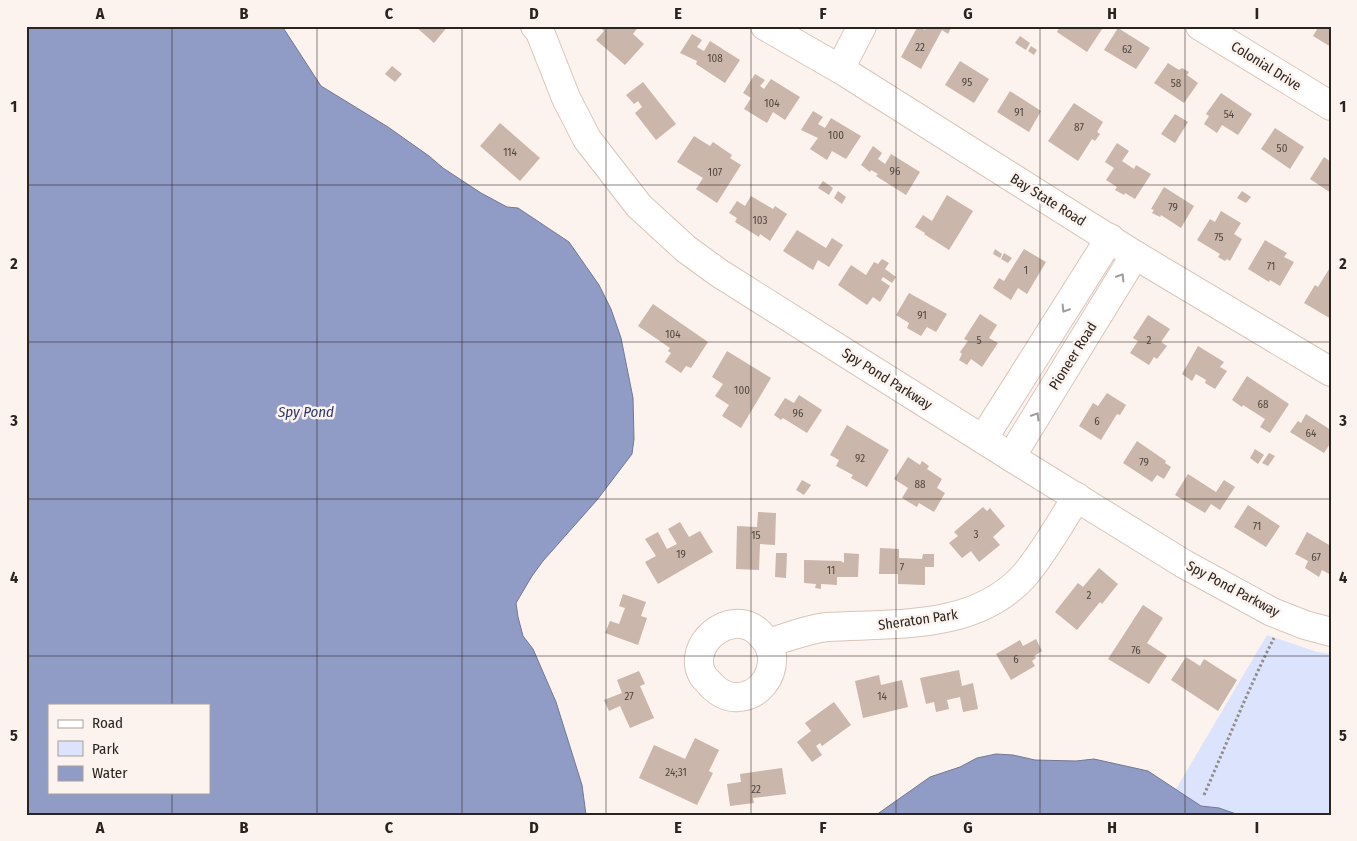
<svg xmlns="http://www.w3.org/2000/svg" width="1357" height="841" font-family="'Fira Sans Condensed',sans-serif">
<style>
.green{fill:#dbe3fd}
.water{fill:#909cc6;stroke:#717894;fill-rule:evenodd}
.building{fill:#cab6aa}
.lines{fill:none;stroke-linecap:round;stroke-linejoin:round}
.minor-casing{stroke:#d9c5b9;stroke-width:30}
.path{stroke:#948c87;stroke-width:3;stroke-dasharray:2.5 2.5;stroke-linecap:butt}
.minor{stroke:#fff;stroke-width:28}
.oneway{stroke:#9f9c9a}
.grid{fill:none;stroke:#2a231e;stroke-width:1;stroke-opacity:0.55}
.labels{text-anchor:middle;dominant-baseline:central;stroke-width:5;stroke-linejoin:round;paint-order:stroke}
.number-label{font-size:11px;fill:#524841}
.street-label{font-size:14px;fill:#2a231e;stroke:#fcf3ee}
.water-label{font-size:15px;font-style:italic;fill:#2c376d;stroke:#fcf3ee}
.neatline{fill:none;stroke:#2a231e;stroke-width:2}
.grid-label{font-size:16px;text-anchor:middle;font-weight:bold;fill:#2a231e}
</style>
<rect width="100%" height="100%" fill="#fcf3ee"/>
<path class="green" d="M1267 635 1317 652 1331 654V815H1239L1219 808 1201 806 1176 789Z"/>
<g class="water">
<path d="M26 26H282L321 86 388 127 429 156 443 168 481 193 507 207 518 208 569 242 599 285 611 309 621 338 633 398 634 439 632 454 597 500 543 561 532 576 516 603 518 617 523 636 533 649 556 702 582 785 586 815H26ZM49 705H209V792H49Z"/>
<path d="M996 754 1013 755 1035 760 1076 761 1094 759 1148 771 1201 806 1219 808 1239 815H876L930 777 960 767 977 758Z"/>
</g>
<g class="building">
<path d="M415 26H448L434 43Z"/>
<path d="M599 26H639L633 34 644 44 625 65 596 40 604 31Z"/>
<path d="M918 26 925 30 927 26H952L948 34 942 30 921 69 901 57Z"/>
<path d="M1060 26H1104L1087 52 1057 32Z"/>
<path d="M1319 26H1331V47L1313 36Z"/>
<path d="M1118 28 1150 48 1136 69 1104 50Z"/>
<path d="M692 34 702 40 697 47 704 51 710 41 740 60 725 83 696 64 697 61 680 53Z"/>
<path d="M1020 36 1030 43 1026 50 1015 43Z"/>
<path d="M1031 46 1037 50 1034 55 1028 51Z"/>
<path d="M960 61 989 79 974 103 945 85Z"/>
<path d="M1168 63 1179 70 1182 68 1189 72 1187 75 1198 83 1184 103 1154 83Z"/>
<path d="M392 66 402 74 395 82 385 74Z"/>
<path d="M755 74 765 80 760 86 764 89 771 79 800 97 785 120 773 112 767 123 744 109 751 98 743 93Z"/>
<path d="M643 82 676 124 656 140 635 113 642 107 638 101 634 104 626 95Z"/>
<path d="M1010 91 1041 111 1029 132 997 112Z"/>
<path d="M1221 93 1252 114 1238 135 1222 125 1217 133 1204 124 1209 116 1206 114Z"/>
<path d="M1074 103 1103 122 1097 132 1100 134 1095 141 1092 139 1078 161 1048 141Z"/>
<path d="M813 111 823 117 818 124 825 128 831 118 861 136 846 159 832 151 827 160 810 149 818 138 801 130Z"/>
<path d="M1175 114 1188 122 1175 143 1161 134Z"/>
<path d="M500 123 540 158 520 181 480 146Z"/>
<path d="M1275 128 1304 147 1290 169 1261 149Z"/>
<path d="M694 136 710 146 713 142 732 155 730 158 741 165 717 203 696 189 703 178 677 162Z"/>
<path d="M1117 143 1129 151 1122 161 1134 169 1136 165 1151 174 1135 199 1125 193 1124 195 1115 190 1117 187 1106 180 1114 168 1105 162Z"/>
<path d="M873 146 882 153 878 159 885 164 891 154 920 172 906 195 876 176 878 174 871 170 870 172 861 165Z"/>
<path d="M1324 157 1331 162V193L1310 179Z"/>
<path d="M823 181 833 188 829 195 818 188Z"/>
<path d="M1164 187 1194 206 1181 228 1161 215 1160 217 1152 213 1154 210 1151 209Z"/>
<path d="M838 191 846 197 842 204 834 198Z"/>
<path d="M1242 191 1251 197 1246 203 1237 198Z"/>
<path d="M947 195 973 211 949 250 924 234 925 233 915 227 923 215 932 221Z"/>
<path d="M751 196 773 209 775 206 787 214 770 241 760 234 759 237 735 222 737 218 729 213 737 201 745 206Z"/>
<path d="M1221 211 1241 223 1234 234 1242 239 1230 261 1227 259 1225 261 1218 257 1220 254 1197 240 1210 219 1215 222Z"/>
<path d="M797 230 826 248 832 238 843 245 829 267 818 260 813 270 783 251Z"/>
<path d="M1265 240 1287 253 1284 257 1294 262 1280 286 1270 280 1269 282 1248 269Z"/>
<path d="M995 249 1002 254 1000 258 993 254Z"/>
<path d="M1024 249 1046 262 1027 294 1018 288 1011 300 993 288 999 278 1004 281Z"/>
<path d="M1004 253 1012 258 1008 263 1001 259Z"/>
<path d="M882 259 889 263 885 269 896 277 892 283 883 277 881 280 890 286 880 302 873 297 867 305 838 285 851 265 866 275 874 262 878 264Z"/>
<path d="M1331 266V319L1304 303 1315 285 1318 287Z"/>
<path d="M909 293 947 314 936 332 927 327 921 336 907 328 909 323 896 315Z"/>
<path d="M653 304 708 342 691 368 686 366 681 373 665 362 671 353 668 351 670 348 638 326Z"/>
<path d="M980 314 997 325 989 338 998 343 982 367 971 359 967 365 959 360 962 354 960 352 968 341 964 339Z"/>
<path d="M1148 315 1170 329 1161 342 1167 346 1157 359 1154 357 1149 365 1130 353 1138 341 1133 338Z"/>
<path d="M1198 346 1224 362 1220 367 1227 371 1215 389 1205 383 1206 380 1196 374 1192 381 1182 374Z"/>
<path d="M727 351 771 378 741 428 722 416 729 405 715 396 723 384 712 377Z"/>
<path d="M1247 376 1289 404 1270 433 1260 427 1265 419 1243 405 1242 407 1232 400Z"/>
<path d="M1107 393 1126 405 1120 415 1117 414 1101 440 1079 426 1093 403 1098 406Z"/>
<path d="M799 395 822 410 807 433 783 418 781 420 774 415 785 398 794 403Z"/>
<path d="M1306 414 1331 430V442L1324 453 1290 432 1298 421 1301 423Z"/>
<path d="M847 425 889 450 867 487 851 478 853 475 836 466 839 460 830 455Z"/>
<path d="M1137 441 1166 461 1165 463 1171 467 1164 479 1157 475 1152 482 1123 463Z"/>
<path d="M1255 449 1264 455 1258 464 1250 458Z"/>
<path d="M1269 453 1275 456 1268 466 1262 463Z"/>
<path d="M908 457 920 465 922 461 929 466 927 469 942 479 937 488 945 493 934 512 919 503 917 507 902 498 908 488 894 479Z"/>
<path d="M1188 474 1216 492 1224 480 1235 487 1220 510 1211 504 1205 513 1175 495Z"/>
<path d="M802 480 811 485 804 495 796 490Z"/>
<path d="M1248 505 1280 526 1266 547 1234 527Z"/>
<path d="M983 507 987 511 990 508 1005 526 993 537 1000 545 979 562 971 551 962 558 949 543 958 536 954 532Z"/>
<path d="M758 512 776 513 775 545 760 544 759 570 736 569 737 526 757 527Z"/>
<path d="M680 522 689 537 700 531 713 552 658 584 645 562 656 556 645 539 658 532 667 549 677 544 668 529Z"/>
<path d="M1307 532 1331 546V575L1322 570 1319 577 1305 568 1308 561 1295 554Z"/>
<path d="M880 548 899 549V558L922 559 923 554H934V567H925V585L898 584V574H879Z"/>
<path d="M776 553H787L786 578 775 577Z"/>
<path d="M844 553 859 554 858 577H837V585L821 584V589L815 588 816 584 804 583V560L841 561 844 563Z"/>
<path d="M1099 568 1118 584 1102 604 1100 602 1077 630 1055 612 1078 583 1083 587Z"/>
<path d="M623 594 646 602 641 616 647 618 638 645 605 633 610 621 619 624 625 608 619 606Z"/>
<path d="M1143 605 1163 618 1147 643 1167 656 1149 684 1108 659Z"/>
<path d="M1036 639 1042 651 1034 656 1036 658 1032 661 1035 666 1011 680 996 654 1020 640 1023 646Z"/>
<path d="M1186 657 1200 666 1204 659 1237 680 1218 711 1171 680Z"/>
<path d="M959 670 962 686 973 683 978 709 963 712 960 697 947 700 949 709 936 712 934 702 926 704 920 678Z"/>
<path d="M639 671 645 684 640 686 654 718 630 728 620 706 609 711 604 700 622 693 617 680Z"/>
<path d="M879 675 881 685 902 680 908 707 863 718 855 681Z"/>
<path d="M834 702 851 725 822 746 820 743 816 746 822 755 812 762 797 742 811 731 805 723Z"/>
<path d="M695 738 719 750 709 771 713 773 697 805 639 778 654 745 685 759Z"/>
<path d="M782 768 786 794 753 798 754 803 730 806 727 784 741 782 740 774Z"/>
</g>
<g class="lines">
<defs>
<g id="minor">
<path d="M535 26 540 32 566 98 587 139 639 206 686 249 719 273 852 357 1011 457 1184 564 1272 612 1305 625 1331 632"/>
<path d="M765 26 840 69 1135 255 1331 372"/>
<path d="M1200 26 1331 106"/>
<path d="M840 69 862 26"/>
<path d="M983 439 1110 238"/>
<path d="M1011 457 1135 255"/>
<path d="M768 643C764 639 761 634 757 631 730 608 685 645 703 676 705 679 709 682 711 685 718 692 728 698 738 697 759 696 773 677 772 657 772 653 769 647 768 643 786 638 808 629 827 627 893 623 974 631 1024 576 1044 553 1060 523 1077 497"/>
</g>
</defs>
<use href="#minor" class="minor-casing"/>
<path class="path" d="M1204 795C1227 743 1248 689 1274 638"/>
<use href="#minor" class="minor"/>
</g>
<defs><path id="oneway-chevron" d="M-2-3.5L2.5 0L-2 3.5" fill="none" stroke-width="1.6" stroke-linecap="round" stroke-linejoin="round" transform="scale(1.25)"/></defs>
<g class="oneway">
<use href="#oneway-chevron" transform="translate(1121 277) rotate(-58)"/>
<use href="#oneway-chevron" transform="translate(1065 309) rotate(122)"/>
<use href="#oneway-chevron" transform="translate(1036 416) rotate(-58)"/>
</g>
<path class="grid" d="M172 26V705M317 26V815M462 26V815M606 26V815M751 26V815M896 26V815M1040 26V815M1185 26V815M26 185H1331M26 342H1331M26 499H1331M26 656H1331M172 792V815"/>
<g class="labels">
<g class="number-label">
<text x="920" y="47">22</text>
<text x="1127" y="49">62</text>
<text x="715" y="58">108</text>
<text x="967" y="82">95</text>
<text x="1176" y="83">58</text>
<text x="772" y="103">104</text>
<text x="1019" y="112">91</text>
<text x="1229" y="114">54</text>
<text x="1079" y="127">87</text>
<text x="836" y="135">100</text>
<text x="1282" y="148">50</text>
<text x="510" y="152">114</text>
<text x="895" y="171">96</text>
<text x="715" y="172">107</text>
<text x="1173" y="207">79</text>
<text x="760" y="220">103</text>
<text x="1219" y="237">75</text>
<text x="1271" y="266">71</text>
<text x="1026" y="270">1</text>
<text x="922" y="315">91</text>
<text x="673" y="334">104</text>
<text x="979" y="340">5</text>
<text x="1149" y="340">2</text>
<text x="742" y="390">100</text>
<text x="1263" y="404">68</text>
<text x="798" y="413">96</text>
<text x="1097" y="421">6</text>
<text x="1311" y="433">64</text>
<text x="860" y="458">92</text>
<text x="1144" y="462">79</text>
<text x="920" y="484">88</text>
<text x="1257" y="526">71</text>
<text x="976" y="534">3</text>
<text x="756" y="535">15</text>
<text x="681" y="554">19</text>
<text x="1316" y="557">67</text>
<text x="902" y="567">7</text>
<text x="831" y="570">11</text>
<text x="1089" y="595">2</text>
<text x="1136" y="650">76</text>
<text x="1016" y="659">6</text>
<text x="629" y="696">27</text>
<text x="882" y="696">14</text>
<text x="676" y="772">24;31</text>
<text x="756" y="789">22</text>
</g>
<g class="street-label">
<text transform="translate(1266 66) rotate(32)">Colonial Drive</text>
<text transform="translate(1048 200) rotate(32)">Bay State Road</text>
<text transform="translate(1073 356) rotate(-58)">Pioneer Road</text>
<text transform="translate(887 379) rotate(32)">Spy Pond Parkway</text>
<text transform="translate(1233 589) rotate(28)">Spy Pond Parkway</text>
<text transform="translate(918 620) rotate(-8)">Sheraton Park</text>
</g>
<g class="water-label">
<text x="306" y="412">Spy Pond</text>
</g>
</g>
<rect width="1357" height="841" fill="none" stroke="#fcf3ee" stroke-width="55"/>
<rect x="48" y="704" width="162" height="90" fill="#fcf3ee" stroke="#a8a09b"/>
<rect x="58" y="720" width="25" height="8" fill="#ffffff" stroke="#a8a09b"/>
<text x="92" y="728" font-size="15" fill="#2a231e">Road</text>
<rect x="58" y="741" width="25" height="15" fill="#dbe3fd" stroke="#a8a09b"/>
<text x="92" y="754" font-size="15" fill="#2a231e">Park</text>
<rect x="58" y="766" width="25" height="15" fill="#909cc6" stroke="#a8a09b"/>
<text x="92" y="778" font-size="15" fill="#2a231e">Water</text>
<rect x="28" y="28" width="1302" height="786" class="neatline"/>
<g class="grid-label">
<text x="100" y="19">A</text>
<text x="244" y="19">B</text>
<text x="389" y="19">C</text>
<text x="534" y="19">D</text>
<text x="678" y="19">E</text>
<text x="823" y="19">F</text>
<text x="968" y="19">G</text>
<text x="1112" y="19">H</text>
<text x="1257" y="19">I</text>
<text x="14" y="112">1</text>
<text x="1343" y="112">1</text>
<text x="14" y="269">2</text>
<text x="1343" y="269">2</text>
<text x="14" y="426">3</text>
<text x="1343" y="426">3</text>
<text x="14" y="583">4</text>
<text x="1343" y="583">4</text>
<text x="14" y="741">5</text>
<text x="1343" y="741">5</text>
<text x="100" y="833">A</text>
<text x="244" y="833">B</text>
<text x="389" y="833">C</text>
<text x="534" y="833">D</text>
<text x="678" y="833">E</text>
<text x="823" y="833">F</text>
<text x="968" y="833">G</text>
<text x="1112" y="833">H</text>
<text x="1257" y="833">I</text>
</g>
</svg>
